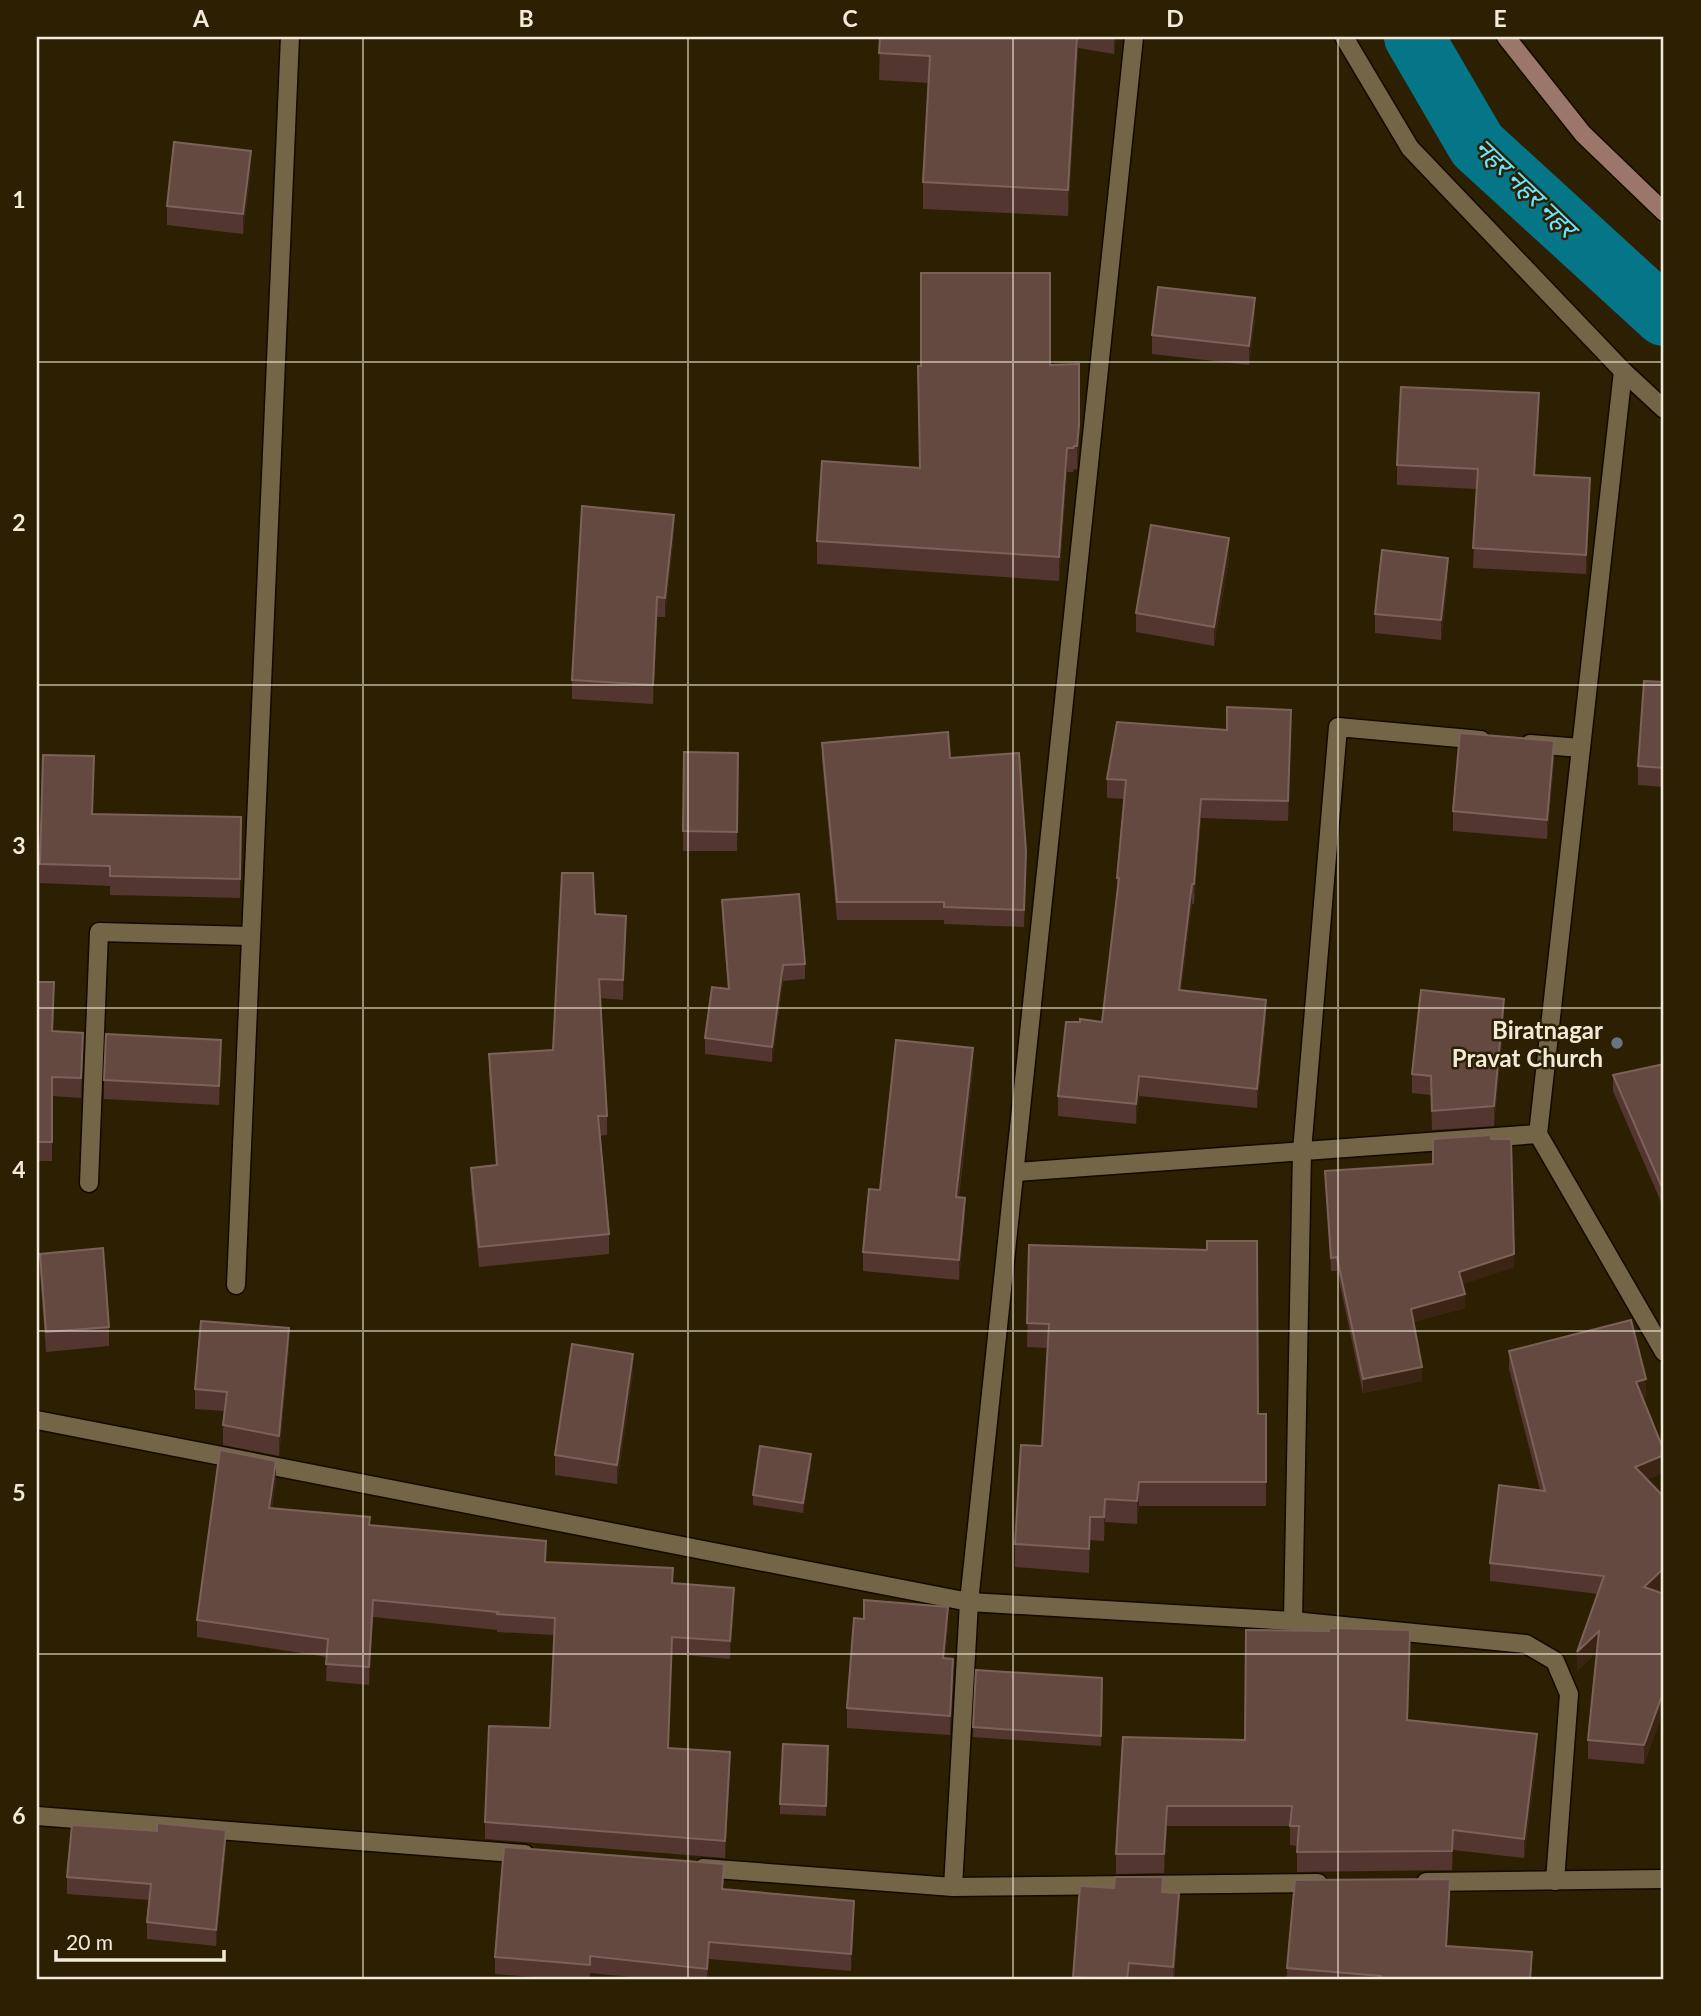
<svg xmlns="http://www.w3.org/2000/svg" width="1701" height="2016" font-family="Lato,'Noto Sans Devanagari',sans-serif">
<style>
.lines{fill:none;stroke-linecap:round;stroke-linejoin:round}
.canal{stroke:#057588;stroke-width:60}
.lane-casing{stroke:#130900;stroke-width:21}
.street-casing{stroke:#130900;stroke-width:21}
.secondary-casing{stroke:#130900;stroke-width:21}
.lane{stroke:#746547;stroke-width:18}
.street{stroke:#746547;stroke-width:18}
.secondary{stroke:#9a7768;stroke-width:18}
.wall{fill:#53362f}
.shaded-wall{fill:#3c2415}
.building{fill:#644941;stroke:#7b6259;stroke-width:2}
.grid{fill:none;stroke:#f3ebda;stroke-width:2;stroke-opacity:0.55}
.worship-dot{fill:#6b7280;stroke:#2c1f02;stroke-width:2.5}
.labels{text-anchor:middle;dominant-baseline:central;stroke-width:5;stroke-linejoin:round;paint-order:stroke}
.poi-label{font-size:24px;font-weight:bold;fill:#f3ebda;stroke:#2c1f02;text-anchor:end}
.water-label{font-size:26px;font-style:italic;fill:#6be4ff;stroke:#2c1f02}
.neatline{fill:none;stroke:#f3ebda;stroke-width:2.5}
.grid-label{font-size:23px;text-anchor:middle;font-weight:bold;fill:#f3ebda}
</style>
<rect width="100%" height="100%" fill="#2c1f02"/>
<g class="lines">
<path class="canal" d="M1414 37 1477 145 1664 316"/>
<defs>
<g id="lane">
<path d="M89 1183 99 932 251 936"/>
<path d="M236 1285 290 37"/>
</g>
<g id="street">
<path d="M1344 37 1410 148 1623 371 1664 409"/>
<path d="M1623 371 1538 1134 1664 1352"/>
<path d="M1530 744 1581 748"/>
<path d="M1016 1172 1538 1134"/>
<path d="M37 1420 969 1602 1293 1621 1526 1644 1555 1661 1569 1694 1555 1881"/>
<path d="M1293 1621 1302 1151 1338 727 1481 740"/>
<path d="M37 1816 525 1854"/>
<path d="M703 1868 953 1887 1318 1883"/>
<path d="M1426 1882 1664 1879"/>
<path d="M953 1887 969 1602 1134 37"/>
</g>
<path id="secondary" d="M1506 37 1583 134 1664 212"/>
</defs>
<use href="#lane" class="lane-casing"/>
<use href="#street" class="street-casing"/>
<use href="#secondary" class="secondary-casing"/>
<use href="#lane" class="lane"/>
<use href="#street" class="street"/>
<use href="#secondary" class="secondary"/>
</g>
<g class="wall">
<path d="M880 37H1116L1114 54 1078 48 1068 216 923 209V182L929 83 879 80Z"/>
<path d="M251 170 243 234 167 225V206Z"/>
<path d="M1255 318 1249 365 1152 354V335Z"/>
<path d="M1050 365 1079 449 1077 470 1074 469 1073 472H1067L1059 581 817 564V541L920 468 921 366Z"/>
<path d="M1539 413 1535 475 1590 498 1586 574 1473 568 1476 489 1397 485V465Z"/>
<path d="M674 534 665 617H657L653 704 572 699V680Z"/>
<path d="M1229 558 1214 646 1136 632V613Z"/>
<path d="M1448 577 1441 640 1375 633V614Z"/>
<path d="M1664 682V787L1638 785V766Z"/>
<path d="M1291 729 1288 821 1201 818 1194 904H1192L1181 991 1266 1019 1257 1108 1139 1096 1136 1124 1058 1116V1096L1102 1022 1117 896V878L1124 799 1107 798V779L1227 730Z"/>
<path d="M822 743 950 758 1026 868 1024 927 944 924V920H837L822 760Z"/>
<path d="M684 752 738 753 737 851H683Z"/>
<path d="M1554 761 1547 839 1453 831V811Z"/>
<path d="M94 776 92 814 241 817 240 898 110 895V886L40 883V864Z"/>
<path d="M722 900 805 964V979L783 981 772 1062 705 1054V1038L728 989 722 916Z"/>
<path d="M595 914 626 935 623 1000 600 998 607 1116V1135L600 1136 609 1234V1254L479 1267 471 1187V1168L496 1165 489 1074V1054L553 1050Z"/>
<path d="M37 982 54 1002 53 1031 83 1052 81 1098 52 1096V1161H37Z"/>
<path d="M1504 1019 1494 1126 1432 1130 1431 1095 1412 1093V1074Z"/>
<path d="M221 1060 219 1105 104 1099V1080Z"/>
<path d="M1664 1064V1209L1613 1091V1075Z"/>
<path d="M973 1068 959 1197 965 1217 959 1280 863 1271V1252L880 1190Z"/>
<path d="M1491 1139 1514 1267 1462 1284 1465 1308 1413 1322 1422 1381 1363 1393 1337 1271H1331L1325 1171 1433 1164Z"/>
<path d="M1029 1245 1258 1414H1266V1506H1139L1137 1524 1105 1522 1104 1541 1090 1540 1089 1573 1015 1567V1544L1042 1446 1047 1348 1027 1347Z"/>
<path d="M40 1254 109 1327V1346L46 1352 40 1273Z"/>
<path d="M289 1348 279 1456 223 1445V1425L224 1411 195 1409V1389Z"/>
<path d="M1509 1351 1646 1397 1643 1398 1648 1480 1664 1497V1586L1658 1592 1664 1594V1709L1644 1764 1588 1759V1740L1597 1651 1577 1671 1598 1594 1490 1581V1563L1540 1490 1509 1369Z"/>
<path d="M633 1373 617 1484 555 1475V1455Z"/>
<path d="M811 1464 803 1513 753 1505V1495Z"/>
<path d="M276 1478 272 1508 370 1526 546 1562 673 1583 734 1605 730 1659 672 1654 668 1748 730 1770 725 1858 485 1839V1822L550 1728 554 1635 497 1632V1630L373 1617 369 1685 326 1681 327 1657 197 1637V1620Z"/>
<path d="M948 1626 945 1658 953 1678 950 1735 847 1728V1708Z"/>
<path d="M1410 1649 1408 1720 1537 1754 1524 1858 1453 1850 1452 1870 1297 1872V1846L1290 1845V1826H1167L1164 1873 1116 1874V1854L1123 1737 1245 1740Z"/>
<path d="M1102 1678 1101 1746 973 1737V1727Z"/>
<path d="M828 1756 826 1816 780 1814V1804Z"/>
<path d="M226 1846 216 1946 147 1939V1922L150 1900 67 1894V1877Z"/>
<path d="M1080 1886 1163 1892 1179 1912 1174 1979H1073Z"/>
<path d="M723 1890 854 1918 851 1971 709 1959 707 1979H652L590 1973V1979H561L495 1974V1957Z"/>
<path d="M1450 1893 1447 1946 1532 1967 1531 1979H1287V1968Z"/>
</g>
<g class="shaded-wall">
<path d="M1077 37 1078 48 1068 216V190Z"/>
<path d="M1114 37H1116L1114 54Z"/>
<path d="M251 151V170L243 234V214Z"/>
<path d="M1255 298V318L1249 365V346Z"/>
<path d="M1539 393V413L1534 495V475Z"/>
<path d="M1079 426V449L1077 470V446Z"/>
<path d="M1067 448V472L1059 581V557Z"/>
<path d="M1590 478V498L1586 574V555Z"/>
<path d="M674 515V534L665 617V598Z"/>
<path d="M1229 538V558L1214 646V627Z"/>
<path d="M1448 558V577L1441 640V620Z"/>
<path d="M657 597V617L653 704V685Z"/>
<path d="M1291 710V729L1288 821V801Z"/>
<path d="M1554 741V761L1547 839V820Z"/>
<path d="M1201 799V818L1194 904V884Z"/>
<path d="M1192 884V904L1179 1010V990Z"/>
<path d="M626 916V935L623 1000V980Z"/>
<path d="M783 965V981L772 1062V1047Z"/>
<path d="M1504 999V1019L1494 1126V1106Z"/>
<path d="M1266 1000V1019L1257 1108V1089Z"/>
<path d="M221 1040V1060L219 1105V1086Z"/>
<path d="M973 1048V1068L956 1217V1197Z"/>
<path d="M1139 1076V1096L1136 1124V1104Z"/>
<path d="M965 1198V1217L959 1280V1260Z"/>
<path d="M1514 1254V1267L1459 1286V1272Z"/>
<path d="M1465 1294V1308L1411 1323V1309Z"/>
<path d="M289 1328V1348L279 1456V1436Z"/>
<path d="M633 1354V1373L617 1484V1465Z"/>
<path d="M1422 1367V1381L1363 1393V1379Z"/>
<path d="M1646 1379V1397L1636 1400V1382Z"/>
<path d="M811 1454V1464L803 1513V1503Z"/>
<path d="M1664 1455V1473L1635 1485V1467Z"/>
<path d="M276 1461V1478L269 1525V1508Z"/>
<path d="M1139 1482V1506L1137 1524V1501Z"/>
<path d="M1105 1499V1522L1104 1541V1517Z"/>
<path d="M1090 1517V1540L1089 1573V1549Z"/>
<path d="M1664 1568V1586L1644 1605V1587Z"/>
<path d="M734 1588V1605L730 1659V1641Z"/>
<path d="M373 1600V1617L369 1685V1667Z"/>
<path d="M948 1607V1626L943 1678V1658Z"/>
<path d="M1599 1631V1649L1577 1671V1652Z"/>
<path d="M953 1659V1678L950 1735V1716Z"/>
<path d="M1664 1690V1709L1644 1764V1745Z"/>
<path d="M1537 1734V1754L1524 1858V1839Z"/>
<path d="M730 1752V1770L725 1858V1841Z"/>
<path d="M1167 1806V1826L1164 1873V1854Z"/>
<path d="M226 1830V1846L216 1946V1930Z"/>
<path d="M1453 1830V1850L1452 1870V1851Z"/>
<path d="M1450 1879V1893L1446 1960V1946Z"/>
<path d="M1179 1893V1912L1173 1979V1967Z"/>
<path d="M854 1901V1918L851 1971V1954Z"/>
<path d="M709 1942V1959L707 1979V1969Z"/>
</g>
<g class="building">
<path d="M880 37H1077L1068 190 923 182 930 56 879 53Z"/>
<path d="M174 142 251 151 243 214 167 206Z"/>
<path d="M921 273H1050V365L1079 364V426L1077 446H1074L1073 448H1067L1059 557 817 541 822 461 920 468 918 366H921Z"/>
<path d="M1158 287 1255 298 1249 346 1152 335Z"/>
<path d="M1401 387 1539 393 1534 475 1590 478 1586 555 1473 548 1478 469 1397 465Z"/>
<path d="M582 506 674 515 665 598 657 597 653 685 572 680Z"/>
<path d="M1151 525 1229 538 1214 627 1136 613Z"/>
<path d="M1382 550 1448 558 1441 620 1375 614Z"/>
<path d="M1644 681 1664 682V768L1638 766Z"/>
<path d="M1227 707 1291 710 1288 801 1201 799 1194 884H1192L1179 990 1266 1000 1257 1089 1139 1076 1136 1104 1058 1096 1066 1022H1080V1019L1102 1022 1119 878H1117L1126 780 1107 779 1117 722 1227 730Z"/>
<path d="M948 732 950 758 1019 753 1026 851 1024 910 944 907V902H837L822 743Z"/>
<path d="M1460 733 1554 741 1547 820 1453 811Z"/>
<path d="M684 752 738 753 737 832 683 831Z"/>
<path d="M43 755 94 756 92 814 241 817 240 879 110 876V866L40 864Z"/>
<path d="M562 873H593L595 914 626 916 623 980 599 979 607 1116H598L609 1234 479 1247 471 1168 497 1165 489 1054 553 1050Z"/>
<path d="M799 894 805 964 783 965 772 1047 705 1038 712 987 729 989 722 900Z"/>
<path d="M37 982H54L52 1031 83 1033 81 1078 52 1077V1142H37Z"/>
<path d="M1421 990 1504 999 1494 1106 1432 1111 1431 1076 1412 1074Z"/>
<path d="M106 1034 221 1040 219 1086 104 1080Z"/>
<path d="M896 1040 973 1048 956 1197 965 1198 959 1260 863 1252 869 1189 880 1190Z"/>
<path d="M1664 1064V1192L1613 1075Z"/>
<path d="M1491 1135V1139H1511L1514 1254 1459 1272 1465 1294 1411 1309 1422 1367 1363 1379 1337 1257 1331 1258 1325 1171 1433 1164V1139Z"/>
<path d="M1207 1241H1257L1258 1414H1266V1482H1139L1137 1501 1105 1499 1104 1517H1090L1089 1549 1015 1544 1021 1445 1042 1446 1049 1324 1027 1323 1029 1245 1207 1250Z"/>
<path d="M103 1248 109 1327 46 1332 40 1254Z"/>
<path d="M1631 1320 1646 1379 1636 1382 1664 1451V1455L1635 1467 1664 1497V1568L1644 1587 1664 1594V1690L1644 1745 1588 1740 1599 1631 1577 1652 1604 1576 1490 1563 1499 1485 1545 1491 1509 1351Z"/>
<path d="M201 1321 289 1328 279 1436 223 1425 227 1392 195 1389Z"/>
<path d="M572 1344 633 1354 617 1465 555 1455Z"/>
<path d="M760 1446 811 1454 803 1503 753 1495Z"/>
<path d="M220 1450 276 1461 269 1508 370 1517 369 1525 546 1541 545 1562 673 1568 672 1583 734 1588 730 1641 672 1637 668 1748 730 1752 725 1841 485 1822 489 1726 550 1728 555 1618 497 1614 498 1612 373 1600 369 1667 326 1664 328 1639 197 1620Z"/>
<path d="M864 1600 948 1607 943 1658 953 1659 950 1716 847 1708 854 1618 864 1619Z"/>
<path d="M1329 1628 1410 1630 1407 1720 1537 1734 1524 1839 1453 1830 1452 1851 1297 1852 1299 1826H1290L1292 1806H1167L1164 1854H1116L1123 1737 1245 1740 1246 1630 1329 1631Z"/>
<path d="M976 1670 1102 1678 1101 1736 973 1727Z"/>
<path d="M783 1744 828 1746 826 1806 780 1804Z"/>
<path d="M157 1823 226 1830 216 1930 147 1922 151 1884 67 1877 72 1825 157 1831Z"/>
<path d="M504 1847 724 1864 722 1889 854 1901 851 1954 709 1942 707 1969 590 1956V1965L495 1957Z"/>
<path d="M1115 1877H1163L1162 1892 1179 1893 1173 1967 1129 1963 1127 1979H1106L1073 1977 1080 1886 1114 1888Z"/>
<path d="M1450 1879 1446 1946 1532 1952 1530 1979H1381V1976L1287 1968 1295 1880Z"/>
</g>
<path class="grid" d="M363 37V1979M688 37V1979M1013 37V1979M1338 37V1979M37 362H1664M37 685H1664M37 1008H1664M37 1331H1664M37 1654H1664"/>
<circle class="worship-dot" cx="1617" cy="1043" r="7"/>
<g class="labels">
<g class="poi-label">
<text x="1603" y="1029">Biratnagar<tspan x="1603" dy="28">Pravat Church</tspan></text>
</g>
<g class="water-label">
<text transform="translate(1526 187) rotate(44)">नहर नहर नहर</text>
</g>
</g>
<rect width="1701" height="2016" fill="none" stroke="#2c1f02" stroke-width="77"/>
<path d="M56 1950v10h168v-10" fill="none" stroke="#f3ebda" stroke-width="3.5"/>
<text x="66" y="1950" font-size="21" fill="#f3ebda" stroke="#2c1f02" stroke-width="5" paint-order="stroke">20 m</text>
<rect x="38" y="38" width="1624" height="1940" class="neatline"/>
<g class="grid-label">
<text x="201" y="27">A</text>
<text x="526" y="27">B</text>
<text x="850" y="27">C</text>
<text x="1175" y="27">D</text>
<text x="1500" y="27">E</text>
<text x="19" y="208">1</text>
<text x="19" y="531">2</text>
<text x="19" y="854">3</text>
<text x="19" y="1178">4</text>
<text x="19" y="1501">5</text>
<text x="19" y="1824">6</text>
</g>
</svg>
